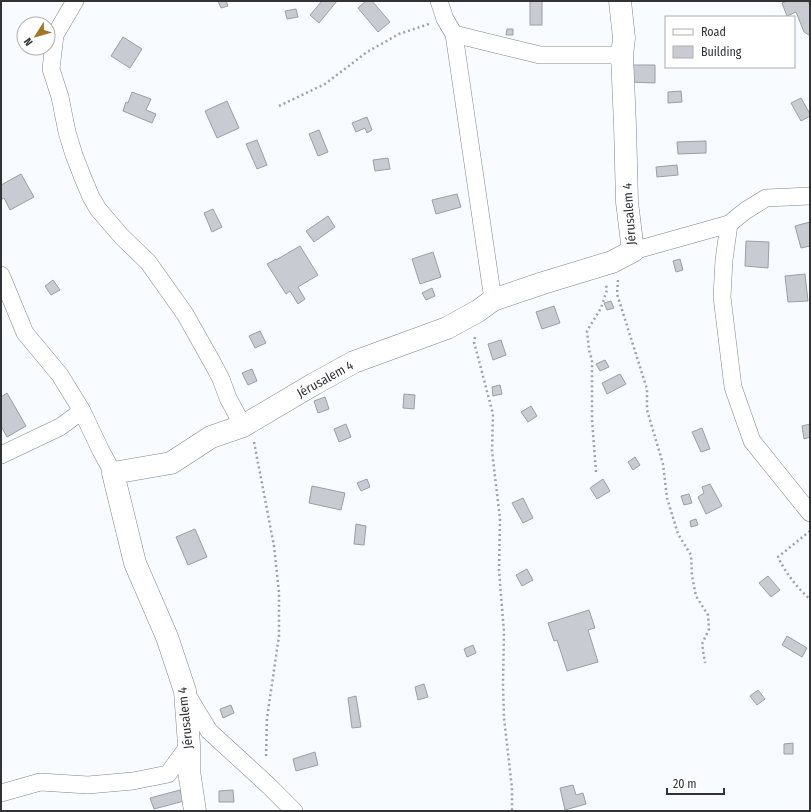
<svg xmlns="http://www.w3.org/2000/svg" width="811" height="812" font-family="'Fira Sans Condensed',sans-serif">
<style>
.building{fill:#c8ccd2;stroke:#9a9fa4}
.lines{fill:none;stroke-linecap:round;stroke-linejoin:round}
.street-casing{stroke:#80858a;stroke-width:18}
.secondary-casing{stroke:#80858a;stroke-width:23}
.path{stroke:#9fa1a4;stroke-width:2.5;stroke-dasharray:2 3;stroke-linecap:butt}
.street{stroke:#fff;stroke-width:17}
.secondary{stroke:#fff;stroke-width:22}
.labels{text-anchor:middle;dominant-baseline:central;stroke-width:3;stroke-linejoin:round;paint-order:stroke}
.street-label{font-size:13px;fill:#313335;stroke:#fff}
</style>
<rect width="100%" height="100%" fill="#f8fbff"/>
<g class="building">
<path d="M218 1H226L228 6 221 8Z"/>
<path d="M322 1H337L319 23 310 15Z"/>
<path d="M366 1H372L390 22 378 32 358 8Z"/>
<rect x="530" y="1" width="12" height="24"/>
<path d="M788 1H808L810 6V35H809L804 32 796 12 787 16 782 3Z"/>
<path d="M296 9 298 17 287 19 285 11Z"/>
<path d="M507 29H513V35H506Z"/>
<path d="M123 37 142 49 130 68 111 56Z"/>
<path d="M630 65H655V83L629 82Z"/>
<path d="M681 91 682 102 668 103V92Z"/>
<path d="M132 92 151 99 146 110 156 114 152 123 123 111 126 102 128 103Z"/>
<path d="M801 98 810 114V116L801 121 791 103Z"/>
<path d="M227 101 239 128 217 138 205 111Z"/>
<path d="M367 117 372 130 367 133 365 128 356 132 352 123Z"/>
<path d="M319 130 328 152 318 156 309 134Z"/>
<path d="M257 140 267 165 257 169 246 144Z"/>
<path d="M706 141V153L678 154 677 142Z"/>
<path d="M388 158 390 169 375 171 373 160Z"/>
<path d="M677 165 678 175 657 177 656 167Z"/>
<path d="M21 174 34 197 10 210 4 198 1 200V185Z"/>
<path d="M457 194 461 207 436 214 432 200Z"/>
<path d="M213 209 222 227 212 232 204 213Z"/>
<path d="M328 216 335 227 314 242 306 231Z"/>
<path d="M810 222V246L801 248 795 226Z"/>
<path d="M746 241 769 242 768 268 745 266Z"/>
<path d="M300 246 318 275 298 287 305 299 298 304 290 291 286 294 267 264 276 259V260Z"/>
<path d="M433 252 441 277 420 284 412 259Z"/>
<path d="M680 259 683 270 676 272 673 261Z"/>
<path d="M805 274 808 301 788 302 785 276Z"/>
<path d="M53 280 60 290 51 295 45 286Z"/>
<path d="M432 288 435 296 426 300 422 293Z"/>
<path d="M611 301 614 308 607 310 604 303Z"/>
<path d="M554 306 560 323 542 329 536 312Z"/>
<path d="M260 331 266 343 255 348 249 336Z"/>
<path d="M501 340 506 355 493 360 488 344Z"/>
<path d="M605 360 609 367 600 371 596 364Z"/>
<path d="M252 369 257 381 248 385 242 373Z"/>
<path d="M620 374 626 384 607 394 602 383Z"/>
<path d="M500 385 502 394 493 396 492 387Z"/>
<path d="M7 393 26 426 7 437 1 426V397Z"/>
<path d="M404 394 415 395 414 409 403 408Z"/>
<path d="M325 397 329 409 318 413 314 401Z"/>
<path d="M531 406 537 416 528 422 521 412Z"/>
<path d="M346 424 351 437 339 442 334 429Z"/>
<path d="M810 424V437L804 439 802 426Z"/>
<path d="M702 428 710 449 701 452 692 432Z"/>
<path d="M635 457 640 465 633 470 628 462Z"/>
<path d="M367 479 370 487 361 491 357 483Z"/>
<path d="M603 479 610 491 597 499 590 488Z"/>
<path d="M710 484 722 506 706 514 698 497 704 493 702 487Z"/>
<path d="M312 486 345 493 341 510 309 503Z"/>
<path d="M689 494 692 503 684 505 681 496Z"/>
<path d="M523 498 533 518 523 523 512 503Z"/>
<path d="M696 519 698 525 691 527 690 521Z"/>
<path d="M356 524 366 526 364 545 354 544Z"/>
<path d="M195 529 207 557 188 565 176 537Z"/>
<path d="M527 569 533 580 522 586 516 575Z"/>
<path d="M768 576 780 590 771 597 759 583Z"/>
<path d="M589 610 595 628 588 630 598 662 567 671 557 640 554 641 548 623Z"/>
<path d="M787 636 807 648 802 657 782 645Z"/>
<path d="M473 645 476 653 467 657 464 649Z"/>
<path d="M424 684 428 697 418 700 415 687Z"/>
<path d="M758 690 765 699 757 705 750 696Z"/>
<path d="M356 696 361 727 352 728 348 698Z"/>
<path d="M231 705 234 713 223 718 220 709Z"/>
<path d="M793 743V754H784V744Z"/>
<path d="M315 752 318 765 296 771 293 759Z"/>
<path d="M573 785 576 795 583 793 586 804 565 810 560 788Z"/>
<path d="M180 790 184 801 154 809 150 798Z"/>
<path d="M233 790 234 802H219V791Z"/>
</g>
<g class="lines">
<defs>
<g id="street">
<path d="M75 1 55 35 51 69 60 97 67 132 74 155 83 178 91 197 98 209 122 237 148 262 185 314 212 362 221 379 228 398 243 426"/>
<path d="M439 1 445 19 454 34 493 300"/>
<path d="M454 34 540 55H622"/>
<path d="M810 196 766 198 745 211 729 224 724 260 722 297 733 387 752 441 810 513"/>
<path d="M633 251 729 224"/>
<path d="M1 275 25 333 60 375 82 411 101 451 113 473"/>
<path d="M1 455 60 427 82 411"/>
<path d="M186 693 209 731 269 786 294 811"/>
<path d="M1 793 40 782 88 785 133 781 168 774 189 745"/>
</g>
<path id="secondary" d="M195 811 189 771V745L185 691 167 637 135 563 113 473 171 463 211 437 243 426 314 384 354 362 447 328 478 311 493 300 543 283 612 262 633 251 627 202 625 125 622 55 624 38 620 1"/>
</defs>
<use href="#street" class="street-casing"/>
<use href="#secondary" class="secondary-casing"/>
<g class="path">
<path d="M279 106 325 84 367 52 399 34 429 24"/>
<path d="M618 280 617 294 647 389V410L663 464 667 498 678 534 691 555 692 576 696 596 708 615 709 629 702 644 705 663"/>
<path d="M475 337 474 342 493 414 492 451 500 519 499 570 504 632 503 684 504 718 512 788V811"/>
<path d="M254 442 274 546 279 592V636L267 718 266 758"/>
<path d="M596 472 592 420V360L589 350 587 331 601 308 607 290 606 285"/>
<path d="M810 531 778 557C785 572 797 588 810 599"/>
</g>
<use href="#street" class="street"/>
<use href="#secondary" class="secondary"/>
</g>
<g class="labels">
<g class="street-label">
<text transform="translate(629 214) rotate(-94)">Jérusalem 4</text>
<text transform="translate(325 379) rotate(-29)">Jérusalem 4</text>
<text transform="translate(185 718) rotate(-96)">Jérusalem 4</text>
</g>
</g>
<rect width="811" height="812" fill="none" stroke="#313335" stroke-width="4"/>
<rect x="665" y="16" width="130" height="52" fill="#ffffff" stroke="#adadae"/>
<rect x="673" y="29" width="20" height="6" fill="#ffffff" stroke="#adadae"/>
<text x="701" y="36" font-size="12" fill="#313335">Road</text>
<rect x="673" y="46" width="20" height="12" fill="#c8ccd2" stroke="#adadae"/>
<text x="701" y="56" font-size="12" fill="#313335">Building</text>
<g transform="translate(36 36) rotate(233)"><circle r="19" fill="#ffffff" stroke="#adadae"/>
<path d="M0-3L7 15L0 10L-7 15Z" fill="#a17626"/>
<text y="-6" font-size="11" font-weight="bold" text-anchor="middle" fill="#313335">N</text>
</g>
<path d="M667 788v6h57v-6" fill="none" stroke="#313335" stroke-width="2"/>
<text x="673" y="788" font-size="12" fill="#313335" stroke="#ffffff" stroke-width="3" paint-order="stroke">20 m</text>
</svg>
